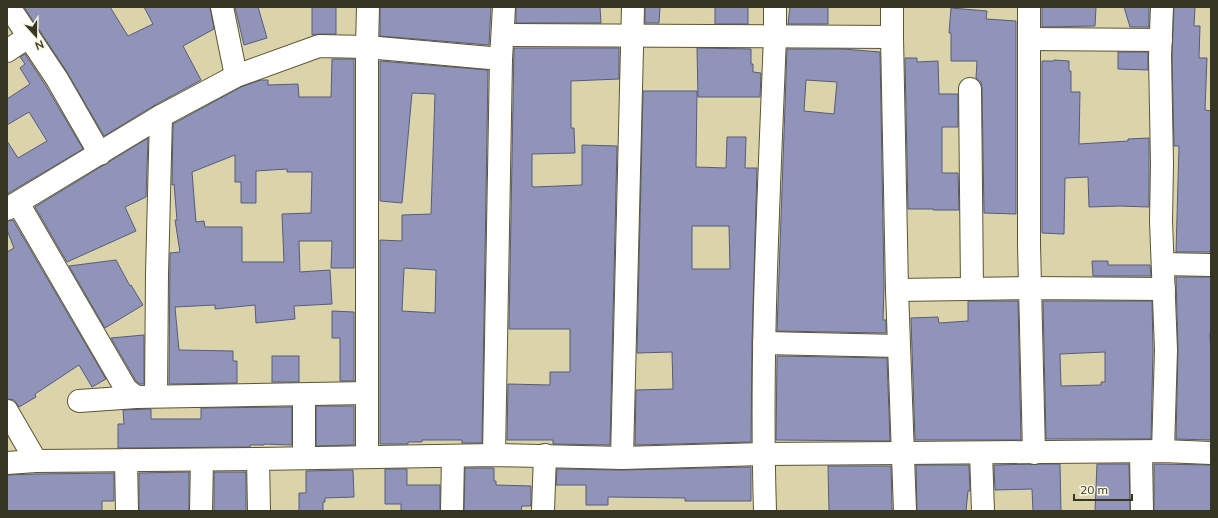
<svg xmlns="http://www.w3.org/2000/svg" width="1218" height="518" font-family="Mulish,sans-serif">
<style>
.building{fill:#9094b9;stroke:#575a7d;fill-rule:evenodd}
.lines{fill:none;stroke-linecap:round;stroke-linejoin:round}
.minor-casing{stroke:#5b5530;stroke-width:24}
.minor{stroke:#fff;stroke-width:22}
</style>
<rect width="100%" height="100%" fill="#dbd4ab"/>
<g class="building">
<path d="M24 7H110L128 36 153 24 144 7H210L214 29 183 46 201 80 155 105 104 136 67 72Z"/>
<path d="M235 7H258L267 38 244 45Z"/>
<path d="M312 7H336V34H319L312 35Z"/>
<path d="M380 7H491L489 45 380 36Z"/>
<path d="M516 7H600L601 23H516Z"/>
<path d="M645 7H660L659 23H645Z"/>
<rect x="715" y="7" width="33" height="17"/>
<path d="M790 7H828V24H788Z"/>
<path d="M1042 7H1096L1095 26 1042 27Z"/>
<path d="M1124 7H1149V27H1130Z"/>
<path d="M1174 7H1195L1194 26H1200L1199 58H1207L1205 110 1211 111V252H1176L1179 146H1174L1172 56Z"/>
<path d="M951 8 987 11 986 19 1016 21V214L984 213 982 88 981 82 976 78 977 61H951V33H949Z"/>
<path d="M514 48H619V79L571 81V128H574L575 153 532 154V186L534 187 582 185V145L617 146 610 445 553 444V440H507L508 384 550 385V372H570V329H509Z"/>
<path d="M697 48 751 49V64H753V72L761 73 760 97H698Z"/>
<path d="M787 49H843L880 52 884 285 883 320H886V333L777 331ZM806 80 837 82 834 114 804 111Z"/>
<path d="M1118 52H1148V70L1118 69Z"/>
<path d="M25 54 46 86 83 149 7 194V141L18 158 47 141 29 112 7 125V99L30 84 20 68 25 64 20 57Z"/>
<path d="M905 58H917V62L938 61 939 94H958V127H942V173H958L959 210H933V209H908Z"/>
<path d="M332 59H354V268H331L332 241H299L300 272 330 270 332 304 294 306 295 319 256 323 255 305 215 309V305L175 307 179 350 233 351V361H237V383L169 384 170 253 180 252 175 220H177L174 184 172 185 173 124 241 87 261 80H268V85L298 84 299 97H331ZM235 155V182H241V203H256V171L287 169V172H312L311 213 282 214 284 262H242V227H205L204 221 196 222 192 172Z"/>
<path d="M1054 60 1069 61V71H1071V92H1080L1079 144 1128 141V139L1149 138V207L1120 206 1089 207 1088 177 1065 178 1064 234 1042 233V61H1054Z"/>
<path d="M380 61 488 70 482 443H462V440H422V442H408V444H380V240L402 241V215L431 214 435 94 412 93 402 203 380 201ZM404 268 436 270 435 313 402 311Z"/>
<path d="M643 91H697L696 167 726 168 727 137H746L745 168H757L752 342 751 442 635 445 636 390 673 389 672 352 637 353ZM692 226H729L730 269H692Z"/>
<path d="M148 138 146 197 125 207 136 231 67 262 35 207Z"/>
<path d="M13 220 106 379 92 387 79 365 35 394 36 397 19 407 14 400 7 399V252L14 248 7 230V221Z"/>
<path d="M116 260 130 286 131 285 143 305 105 328 69 266Z"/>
<path d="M1092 261H1108V265H1150L1151 276H1093Z"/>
<path d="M1176 277H1211V333H1210L1211 364V440L1176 439 1178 350Z"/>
<path d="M968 301H1018L1021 440H915L911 318 938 317 939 323 968 321Z"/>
<path d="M1043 301H1152L1153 350 1151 439H1046ZM1105 352V382H1101V385L1061 386 1060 354Z"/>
<path d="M332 311 354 312V381H340V338H332Z"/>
<path d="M144 335V384H140L136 381 111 338Z"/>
<rect x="272" y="356" width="27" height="26"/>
<path d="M777 356 887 358 890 441 776 440Z"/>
<path d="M316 406H354V445L316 446Z"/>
<path d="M292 407V445L264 444V445H250V447L118 448V424H124L123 410 151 409V419H201V408Z"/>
<path d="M1038 464H1060L1061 511H1033L1032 489 995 490 994 465Z"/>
<path d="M1097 464H1129L1130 511H1095Z"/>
<path d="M1154 464 1211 465V511H1154Z"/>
<path d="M916 465H969L970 491H968L966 511H917Z"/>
<path d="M828 466H891L892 511H829Z"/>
<path d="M751 467V501H685V498L608 497V505H586V485H556L557 469 622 470Z"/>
<path d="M465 468H494V481H496V485L531 486V506H522L521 511H464Z"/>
<path d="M385 469H407V485H440V511H401V504H385Z"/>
<path d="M353 470 354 497 325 498V502H323V511H299V493H306V471Z"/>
<path d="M189 472V511H139V473Z"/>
<rect x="214" y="472" width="32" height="39"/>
<path d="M114 473V501H102V511H7V475L36 474Z"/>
</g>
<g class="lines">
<defs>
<g id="minor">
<path d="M9 7 57 79 100 154"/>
<path d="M892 7V37L897 290 905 511"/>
<path d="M1029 7V244L1034 453"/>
<path d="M1162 7 1160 56 1162 164 1161 221 1166 350 1163 451"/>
<path d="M503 35 892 37"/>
<path d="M1029 39 1161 40"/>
<path d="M7 51 28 37"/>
<path d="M236 76 319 46 367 47 501 59"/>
<path d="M970 89 972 288"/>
<path d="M18 203 126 389 136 397 367 393"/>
<path d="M7 209 161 116 236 76 222 7"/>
<path d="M1163 264 1211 265"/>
<path d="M897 290 1031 288 1164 289"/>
<path d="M764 343 899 346"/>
<path d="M304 395V458"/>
<path d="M156 396 157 274 161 116"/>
<path d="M79 401 136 397"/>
<path d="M7 411 36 461"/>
<path d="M1141 452 1142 511"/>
<path d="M981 453 983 511"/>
<path d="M494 455 501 59 504 7"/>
<path d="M367 457V47L368 7"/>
<path d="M622 458 633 7"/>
<path d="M258 459 259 511"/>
<path d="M126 460 127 511"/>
<path d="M7 463 36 461 258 459 494 455 622 458 763 454 903 453 1163 451 1211 453"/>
<path d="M201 511 202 460"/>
<path d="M452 511 453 456"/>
<path d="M543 511 545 455"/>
<path d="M765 511C760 353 769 195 775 36V7"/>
</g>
</defs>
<use href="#minor" class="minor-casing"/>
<use href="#minor" class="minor"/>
</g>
<rect width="1218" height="518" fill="none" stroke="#373524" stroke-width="16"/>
<g transform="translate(36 36) rotate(159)" stroke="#f8f5e0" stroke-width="3" paint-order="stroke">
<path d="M0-3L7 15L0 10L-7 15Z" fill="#373524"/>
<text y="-6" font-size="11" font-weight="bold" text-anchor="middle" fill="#373524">N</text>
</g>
<path d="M1074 494v6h58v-6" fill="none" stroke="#373524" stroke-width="2"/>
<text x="1080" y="494" font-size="12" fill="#373524" stroke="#f8f5e0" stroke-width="3" paint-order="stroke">20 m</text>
</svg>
